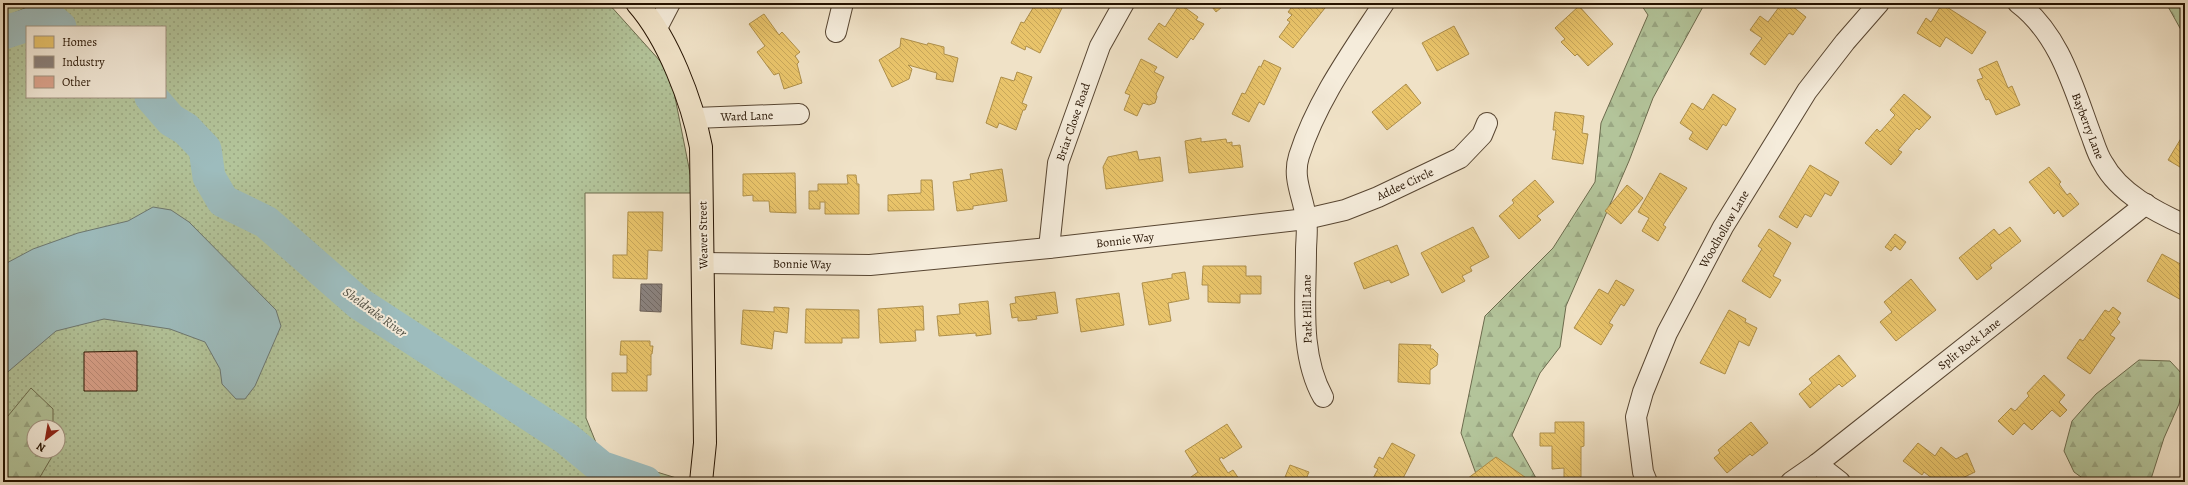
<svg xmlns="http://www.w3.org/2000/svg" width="2188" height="485" font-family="Alegreya,serif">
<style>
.grass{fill:url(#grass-dots);stroke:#6c6b4d;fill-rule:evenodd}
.forest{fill:url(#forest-firs);stroke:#6c6b4d}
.water{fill:#9dbcbd;stroke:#6d7871}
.homes{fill:url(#homes-back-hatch);stroke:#ae8f4a}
.industry{fill:url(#industry-back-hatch);stroke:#6c6057}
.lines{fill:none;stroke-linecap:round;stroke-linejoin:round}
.river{stroke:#9dbcbd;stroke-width:33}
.building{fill:url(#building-back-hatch);stroke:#251200}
.minor-casing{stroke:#584632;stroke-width:22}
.major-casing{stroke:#251200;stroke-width:24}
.minor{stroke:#f5ecdb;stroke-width:20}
.major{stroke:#f0e2c7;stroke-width:22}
.labels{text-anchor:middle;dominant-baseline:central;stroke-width:4;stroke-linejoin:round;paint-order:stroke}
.street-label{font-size:12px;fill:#251200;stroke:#f5ecdb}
.water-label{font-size:13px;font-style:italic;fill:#4f4e42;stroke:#f5ecdb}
</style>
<defs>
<pattern id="grass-dots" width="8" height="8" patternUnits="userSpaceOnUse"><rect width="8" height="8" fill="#b3c49a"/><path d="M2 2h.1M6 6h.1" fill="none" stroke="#9aa783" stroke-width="1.8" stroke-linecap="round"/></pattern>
<pattern id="forest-firs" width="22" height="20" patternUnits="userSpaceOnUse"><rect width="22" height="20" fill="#b3c49a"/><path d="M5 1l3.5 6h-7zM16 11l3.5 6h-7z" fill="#9aa783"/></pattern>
<pattern id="homes-back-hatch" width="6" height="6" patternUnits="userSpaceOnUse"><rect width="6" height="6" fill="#e9c46a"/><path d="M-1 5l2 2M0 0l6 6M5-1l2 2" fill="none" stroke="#c8a75a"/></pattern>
<pattern id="industry-back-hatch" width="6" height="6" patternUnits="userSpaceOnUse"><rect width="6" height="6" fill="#8a817c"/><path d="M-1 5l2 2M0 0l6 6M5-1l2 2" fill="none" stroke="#716863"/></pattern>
<pattern id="building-back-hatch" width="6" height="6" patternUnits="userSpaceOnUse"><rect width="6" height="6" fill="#dda48e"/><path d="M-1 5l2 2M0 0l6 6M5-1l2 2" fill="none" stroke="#be8c79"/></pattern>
</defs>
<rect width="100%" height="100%" fill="#f0e2c7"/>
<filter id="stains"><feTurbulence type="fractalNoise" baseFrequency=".005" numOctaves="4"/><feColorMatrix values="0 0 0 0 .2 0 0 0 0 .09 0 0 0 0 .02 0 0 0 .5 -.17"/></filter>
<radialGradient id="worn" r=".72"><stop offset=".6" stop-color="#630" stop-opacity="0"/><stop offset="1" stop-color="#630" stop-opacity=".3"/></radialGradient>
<path class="grass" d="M3 3H608L670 72 694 193H585L586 418 601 455 683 480 682 482H3ZM27 27H165V97H27ZM34 427H58V451H34Z"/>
<g class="forest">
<path d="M3 3H36L3 18Z"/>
<path d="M1640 3H1705L1653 98 1629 161 1566 306 1560 347 1540 373 1512 435 1536 478 1541 482H1479L1461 433 1485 316 1553 248 1595 182 1601 123 1648 15Z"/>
<path d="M2166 3H2185V37Z"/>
<path d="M2139 360 2170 361 2185 377 2179 404 2164 438 2151 479 2140 482H2088L2074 472 2064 451 2072 421 2096 394Z"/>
<path d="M31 388 53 409V427H34V451H53V455L37 482H3V422Z"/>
</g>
<path class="water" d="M153 207 171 210 189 222 276 310 281 326 255 386 245 399H236L222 384 220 369 205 342 170 329 104 319 56 331 3 376V265L33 249 78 233 128 221Z"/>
<g class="homes">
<path d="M1036 3 1044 5 1045 3H1052L1062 8 1040 53 1026 46 1025 50 1011 43 1021 22 1024 23Z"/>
<path d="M1209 3H1227L1216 12Z"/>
<path d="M1295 3H1329L1293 48 1279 37 1290 22 1287 20 1292 15 1288 12Z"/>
<path d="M1782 3H1788L1806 17 1793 35 1789 33 1765 65 1750 54 1762 38 1750 30 1760 16 1768 22Z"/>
<path d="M1180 4 1198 17 1196 20 1204 24 1193 40 1191 38 1177 58 1148 39 1159 23 1165 27Z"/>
<path d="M1942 4 1986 32 1972 54 1946 37 1940 47 1917 33 1926 18 1931 22Z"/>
<path d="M1579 6 1613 44 1588 66 1577 54 1575 56 1561 42 1565 39 1555 28Z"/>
<path d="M764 14 779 35 782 32 800 52 795 56 799 62 797 64 802 83 784 89 779 73 774 75 757 52 765 46 749 24Z"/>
<path d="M1454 26 1469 54 1437 71 1422 43Z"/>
<path d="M901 38 927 45 928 43 944 47V54L958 58 953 82 936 79 937 73 908 65 912 69 909 79 892 87 879 60 900 47Z"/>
<path d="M1141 59 1157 67 1154 72 1164 77 1156 94 1157 97 1155 103 1149 105 1143 103 1137 116 1124 110 1130 95 1125 93Z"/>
<path d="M1264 60 1281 68 1264 105 1259 102 1249 122 1232 114 1242 93 1245 94 1259 66 1261 67Z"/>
<path d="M1997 61 2008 88 2012 86 2020 105 1996 115 1989 99 1986 100 1977 80 1983 78 1979 69Z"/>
<path d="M1017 72 1032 77 1022 103 1027 105 1025 110H1023L1016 130 999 123 997 128 986 123 1001 77 1014 81Z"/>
<path d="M1406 84 1421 103 1387 130 1372 112Z"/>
<path d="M1713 94 1736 109 1726 126 1723 124 1707 150 1689 139 1693 132 1680 123 1692 103 1703 110Z"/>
<path d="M1904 94 1931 117 1919 130 1917 128 1898 150 1902 152 1891 165 1865 143 1877 129 1880 132 1895 115 1890 110Z"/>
<path d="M1555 112 1584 116 1582 133 1588 134 1583 164 1552 159 1556 130H1553Z"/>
<path d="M2183 135 2185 136V170L2168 160Z"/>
<path d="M1201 138V142L1226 139 1227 143 1232 142V146L1240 145 1243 167 1189 173 1185 141Z"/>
<path d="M1137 151 1139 160 1160 157 1163 181 1106 189 1103 167 1108 157Z"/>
<path d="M1810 165 1839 182 1831 196 1825 193 1811 217 1805 214 1797 228 1779 217Z"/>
<path d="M2049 167 2061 182 2059 184 2067 195 2070 193 2079 204 2063 217 2058 210 2054 214 2029 182Z"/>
<path d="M1002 169 1007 201 973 206V209L957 211 953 182 971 179 970 174Z"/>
<path d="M795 173 796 213 770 212 769 201H753V195L743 196V174Z"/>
<path d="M1660 173 1687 188 1663 225 1666 227 1658 241 1642 231 1649 218 1638 212Z"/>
<path d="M847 175H856L857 184H859V214H825V202H820V209H809V191H818V184H848Z"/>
<path d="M921 180H932L934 210 888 211V195L921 193Z"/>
<path d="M1535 180 1554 202 1537 216 1541 220 1519 239 1499 216 1514 203 1512 200Z"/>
<path d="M1627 185 1643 198 1621 224 1605 211Z"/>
<path d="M628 212H663L662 251 648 250 647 279 613 278V255H627Z"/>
<path d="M1473 227 1489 257 1470 267 1472 271 1462 276 1465 281 1442 293 1421 253Z"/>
<path d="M2010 227 2021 241 1990 265 1992 268 1977 280 1959 258 1994 229 1999 235Z"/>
<path d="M1769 229 1791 243 1773 276 1781 280 1770 298 1742 281 1762 249 1758 246Z"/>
<path d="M1895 234 1906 242 1900 250 1895 246 1891 251 1885 247Z"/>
<path d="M1397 245 1409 275 1391 283 1389 280 1364 289 1354 263Z"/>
<path d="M2162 254 2184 266 2185 302 2147 281Z"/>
<path d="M1203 266H1246V276H1261V294H1240V303L1208 302V285H1202Z"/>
<path d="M1185 272 1189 299 1168 303 1171 321 1149 325 1142 283 1172 278V274Z"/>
<path d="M1911 279 1936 310 1896 341 1880 322 1892 312 1884 302Z"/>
<path d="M1616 280 1634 290 1624 306 1621 304 1609 323 1613 325 1601 345 1574 328 1599 289 1608 294Z"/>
<path d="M1055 292 1058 313 1036 316 1037 319 1031 320 1018 321V317L1012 318 1010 304 1016 303 1015 297Z"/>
<path d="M1119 293 1124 325 1081 332 1076 299Z"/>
<path d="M988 301 991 334 976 336V333L939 336 937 316 960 314 959 304Z"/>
<path d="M923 306 924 330H915L916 341 880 343 878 309Z"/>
<path d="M774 307 789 308 787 333 774 331 772 349 741 344 743 310 774 312Z"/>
<path d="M2113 307 2121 313 2117 319 2120 322 2110 335 2115 338 2090 374 2067 358 2080 339 2083 341 2105 310 2109 312Z"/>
<path d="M806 309 859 310V338H842V343H805Z"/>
<path d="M1729 310 1746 319 1745 322 1757 328 1749 346 1739 341 1725 374 1700 363Z"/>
<path d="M621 341H650V346H653L652 354H651V375H647V391H612V373H627V355H620Z"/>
<path d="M1399 344 1431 345 1430 349H1433L1438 354 1437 365 1430 370V384L1398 382Z"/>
<path d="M1839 355 1856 376 1842 387 1839 384 1810 408 1799 394 1812 383 1809 379Z"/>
<path d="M2044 375 2065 395 2059 402 2067 410 2060 417 2052 410 2032 430 2024 423 2013 435 1998 421 2011 408 2015 411 2029 396 2027 393Z"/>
<path d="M1555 422H1584V446L1581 447V481H1564V468L1552 469V446H1540V433H1555Z"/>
<path d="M1751 422 1768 443 1752 456 1750 454 1727 473 1714 458 1720 453 1718 450Z"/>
<path d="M1227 424 1242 447 1223 459 1222 457 1219 459 1228 473 1233 470 1241 482H1194L1191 477 1198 472 1185 451Z"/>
<path d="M1392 443 1415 455 1401 482H1371L1378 469 1374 467 1379 457 1383 459Z"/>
<path d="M1918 443 1935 456 1941 447 1956 459 1967 453 1975 472 1954 482H1937L1924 472 1922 475 1903 461Z"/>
<path d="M1496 457 1532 482H1463Z"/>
<path d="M1290 465 1309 472 1306 479 1315 482H1283Z"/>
</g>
<path class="industry" d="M641 284H662L661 312 640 311Z"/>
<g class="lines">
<g class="river">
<path d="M3 33 49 18 60 27"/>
<path d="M151 97 171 120 186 129 205 149 209 177 223 201 266 222 360 304 567 439 601 467 645 482"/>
</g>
</g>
<path class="building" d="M137 351V391H84V352Z"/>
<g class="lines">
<defs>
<g id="minor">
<path d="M2018 3C2059 34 2073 86 2090 132 2094 142 2097 154 2103 163 2119 193 2156 212 2185 225"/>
<path d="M656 30 670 3"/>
<path d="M836 32 843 3"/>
<path d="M695 118 799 114"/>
<path d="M1049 248 1058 163 1100 46 1124 3"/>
<path d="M703 263 870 265 1049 248 1306 219 1345 210 1378 197 1460 158 1482 135 1487 123"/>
<path d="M1323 397C1299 354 1306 300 1306 251 1306 241 1308 229 1306 218 1303 196 1292 178 1299 156 1317 100 1352 52 1384 3"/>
<path d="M1817 464 1840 482"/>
<path d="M1647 482 1643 472 1636 417 1643 392 1667 333 1723 227 1807 91 1845 42 1879 3"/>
<path d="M1791 482 1817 464 2146 204"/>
</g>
<path id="major" d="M637 3C668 38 692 101 701 147L705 443 701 482"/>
</defs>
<use href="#minor" class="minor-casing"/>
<use href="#major" class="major-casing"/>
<use href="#minor" class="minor"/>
<use href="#major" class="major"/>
</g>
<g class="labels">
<g class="street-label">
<text transform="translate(747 116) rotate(-2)">Ward Lane</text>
<text transform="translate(1073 122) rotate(-71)">Briar Close Road</text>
<text transform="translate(2088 126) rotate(69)">Bayberry Lane</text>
<text transform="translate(1405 184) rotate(-25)">Addee Circle</text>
<text transform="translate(1724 229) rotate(-60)">Woodhollow Lane</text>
<text transform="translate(703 235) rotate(-91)">Weaver Street</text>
<text transform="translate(1125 240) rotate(-7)">Bonnie Way</text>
<text transform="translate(802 264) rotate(1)">Bonnie Way</text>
<text transform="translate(1307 309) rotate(-91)">Park Hill Lane</text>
<text transform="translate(1969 344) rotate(-38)">Split Rock Lane</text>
</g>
<g class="water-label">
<text transform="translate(375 312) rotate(36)">Sheldrake River</text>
</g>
</g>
<rect width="2188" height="485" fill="none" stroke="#f0e2c7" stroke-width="16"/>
<rect x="4" y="4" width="2180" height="477" fill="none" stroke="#251200" stroke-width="2"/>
<rect x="8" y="8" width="2172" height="469" fill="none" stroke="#251200"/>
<rect x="26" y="26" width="140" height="72" fill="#f5ecdb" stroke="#a29583"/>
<rect x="34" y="36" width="20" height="12" fill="#e9c46a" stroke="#a29583"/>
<text x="62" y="46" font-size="12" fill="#251200">Homes</text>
<rect x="34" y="56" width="20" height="12" fill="#8a817c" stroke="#a29583"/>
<text x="62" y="66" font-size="12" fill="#251200">Industry</text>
<rect x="34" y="76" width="20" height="12" fill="#dda48e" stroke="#a29583"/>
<text x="62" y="86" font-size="12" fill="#251200">Other</text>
<g transform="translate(46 439) rotate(211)"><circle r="19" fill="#f5ecdb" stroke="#a29583"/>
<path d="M0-3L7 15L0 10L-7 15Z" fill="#8f2418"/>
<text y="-6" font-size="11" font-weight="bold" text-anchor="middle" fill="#251200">N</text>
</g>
<rect width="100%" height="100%" filter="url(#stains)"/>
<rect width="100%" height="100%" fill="url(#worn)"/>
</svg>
